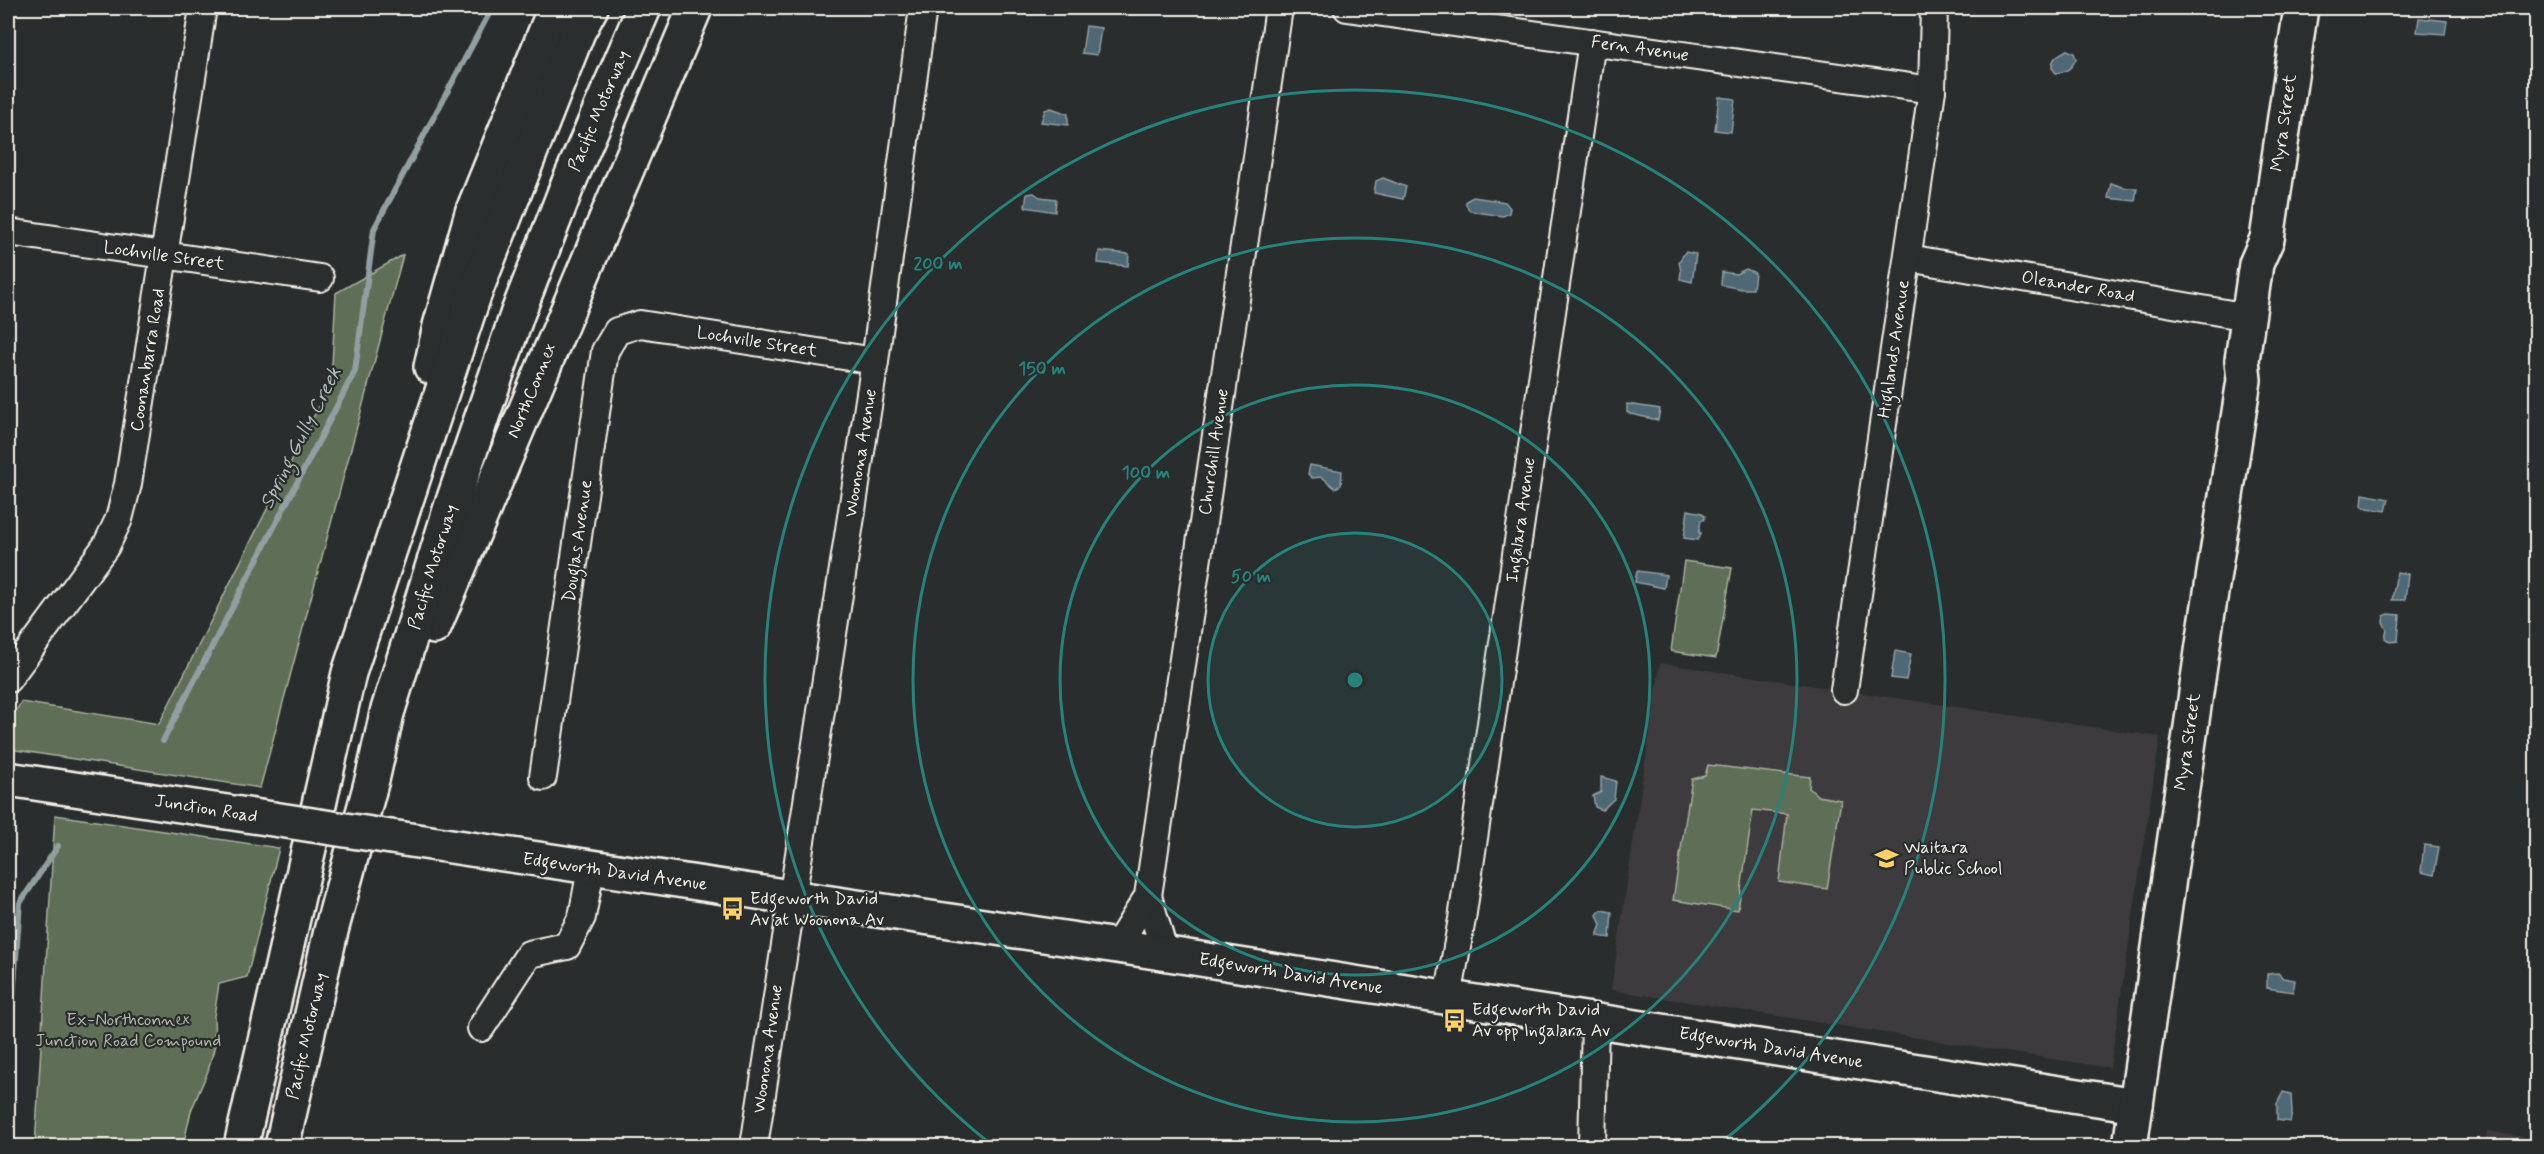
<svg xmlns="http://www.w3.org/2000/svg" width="2544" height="1154" font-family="Mynerve,sans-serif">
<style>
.built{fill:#3c3a3e}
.green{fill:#5f6e56;stroke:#aab09f;stroke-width:1.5}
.water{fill:#4f6874;stroke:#919fa2;stroke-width:1.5}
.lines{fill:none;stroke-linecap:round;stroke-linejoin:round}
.stream{stroke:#919fa2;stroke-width:6}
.minor-casing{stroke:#f4f1e8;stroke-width:30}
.major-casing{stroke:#f4f1e8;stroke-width:38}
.highway-casing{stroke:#f4f1e8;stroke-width:38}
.minor{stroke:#2a2d2e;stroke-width:26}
.major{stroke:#2a2d2e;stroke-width:33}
.highway{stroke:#2a2d2e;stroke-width:33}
.major-bridge-casing{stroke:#f4f1e8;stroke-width:38;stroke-linecap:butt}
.major-bridge{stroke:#2a2d2e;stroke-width:33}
.ring{fill:none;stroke:#26827a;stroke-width:3}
.labels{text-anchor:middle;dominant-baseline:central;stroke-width:4.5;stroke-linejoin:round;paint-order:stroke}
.street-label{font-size:18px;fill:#f4f1e8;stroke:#2a2d2e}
.poi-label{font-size:18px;fill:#f4f1e8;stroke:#2a2d2e;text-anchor:start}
.park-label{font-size:18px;fill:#b1b6a6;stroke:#2a2d2e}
.water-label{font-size:20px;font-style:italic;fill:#b2baba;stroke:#2a2d2e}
.centre{fill:#26827a;stroke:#2a2d2e;stroke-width:3}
.ring-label{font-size:18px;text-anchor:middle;font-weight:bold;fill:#26827a;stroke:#2a2d2e;stroke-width:4.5;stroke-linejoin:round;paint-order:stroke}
</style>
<rect width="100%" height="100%" fill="#2a2d2e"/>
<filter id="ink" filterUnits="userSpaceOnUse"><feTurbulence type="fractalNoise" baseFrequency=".0167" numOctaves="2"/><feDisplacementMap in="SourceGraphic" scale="12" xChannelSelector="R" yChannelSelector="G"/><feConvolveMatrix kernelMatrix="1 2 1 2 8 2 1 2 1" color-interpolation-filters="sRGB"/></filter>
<g filter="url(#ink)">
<g class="built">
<path d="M1660 663 2160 737 2110 1068 1611 990Z"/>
<path d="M2487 1131 2523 1137 2522 1146H2485Z"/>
</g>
<g class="green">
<path d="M403 255 260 788 16 750C1 730 11 721 21 702L159 724 331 382 336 293Z"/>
<path d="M1684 561 1732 568 1716 658 1671 651Z"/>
<path d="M1708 765 1810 777 1809 788 1818 796 1841 800 1827 889 1779 882 1787 814 1753 810 1738 910 1673 900 1692 779 1705 776Z"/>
<path d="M55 815 279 848 247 977 219 984 214 1016 215 1045 208 1071 191 1111 183 1146H35Z"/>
</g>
<g class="water">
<path d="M2419 18 2447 21 2445 34 2417 32Z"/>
<path d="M1086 26 1101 28 1097 55 1082 53Z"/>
<path d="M2067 50 2074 53 2076 59C2071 69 2067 72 2056 73L2052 68C2052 57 2058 55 2067 50Z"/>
<path d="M1719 97 1735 99 1731 132 1715 130Z"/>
<path d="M1051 108 1068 114V125L1041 122 1045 110Z"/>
<path d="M1383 178 1406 187 1403 199 1374 193 1376 181Z"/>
<path d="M2111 183 2125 188H2137L2135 201 2108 198Z"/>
<path d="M1034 193 1040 197 1056 199 1055 212 1025 207 1027 194Z"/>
<path d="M1473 197 1505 202 1510 208 1509 213 1503 216 1470 211 1466 205V201Z"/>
<path d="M1099 251 1129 254 1128 266 1098 263Z"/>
<path d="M1685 252 1696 254 1692 282 1680 279 1681 271 1679 262Z"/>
<path d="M1746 269 1755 273 1753 289H1742L1721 285 1722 272 1736 274Z"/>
<path d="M1627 404 1660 409 1658 420 1631 414 1627 412Z"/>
<path d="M1310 465 1342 471 1341 485 1335 488 1322 477 1312 478 1308 474Z"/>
<path d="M2363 494 2389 499 2386 511 2362 507Z"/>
<path d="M1688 510 1702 513 1705 516 1704 520H1701L1699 533H1701L1698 540 1684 538Z"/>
<path d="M1637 571 1666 575 1664 588 1635 582Z"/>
<path d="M2397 572 2408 574 2405 600H2392Z"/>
<path d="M2389 614 2400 615 2398 641 2390 642 2385 638 2387 630 2383 622 2384 616Z"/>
<path d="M1895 651 1911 654 1906 680 1891 678Z"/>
<path d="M1601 777 1616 781 1614 799 1602 810 1595 807 1593 796 1601 792Z"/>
<path d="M2424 845 2439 847 2434 875 2421 872Z"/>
<path d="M1601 910 1612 912 1610 938 1597 936 1601 925 1597 915Z"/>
<path d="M2278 973 2283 978 2295 980 2293 992 2267 988V974Z"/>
<path d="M2283 1092 2291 1094 2292 1113 2290 1122 2277 1120V1104Z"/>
</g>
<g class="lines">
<g class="stream">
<path d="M163 741 355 371 374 229 492 8"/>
<path d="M8 1067 20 903 58 846"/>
</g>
<defs>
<g id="minor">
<path d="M1347 8 1932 90"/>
<path d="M8 232 320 278"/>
<path d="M1908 258 2248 317"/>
<path d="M8 679 106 546 119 519 128 484 203 8"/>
<path d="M1844 690 1932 90 1934 8"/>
<path d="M543 777 605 351 617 331 640 324 875 361"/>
<path d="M1148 896 1165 954"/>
<path d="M1117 946 1148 896 1279 8"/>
<path d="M1448 998 1462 919 1592 42"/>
<path d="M481 1028 529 954 567 946 582 917 591 869"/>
<path d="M754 1146 875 361 923 8"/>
<path d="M1592 1146 1595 1022"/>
</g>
<g id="major">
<path d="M8 779 273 819"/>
<path d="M404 839 1117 946 2136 1105"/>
<path d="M2130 1146 2205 631 2244 380 2242 360 2256 264 2267 239 2301 8"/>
</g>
<g id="highway">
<path d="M431 367 440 326 472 213 555 8"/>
<path d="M434 627 695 8"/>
<path d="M241 1146 349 673 474 295 578 32 591 8"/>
<path d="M282 1146 331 931 373 776 387 713 451 507 517 315 566 189 644 8"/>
</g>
</defs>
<use href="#minor" class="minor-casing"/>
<use href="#major" class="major-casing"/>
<use href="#highway" class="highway-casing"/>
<use href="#minor" class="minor"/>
<use href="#major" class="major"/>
<use href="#highway" class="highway"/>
<defs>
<path id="major-bridge" d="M273 819 404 839"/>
</defs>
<use href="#major-bridge" class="major-bridge-casing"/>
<use href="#major-bridge" class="major-bridge"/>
</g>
</g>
<circle cx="1355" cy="680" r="147" fill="#26827a" fill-opacity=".12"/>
<g class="ring">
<circle cx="1355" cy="680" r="147"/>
<circle cx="1355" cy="680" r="295"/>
<circle cx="1355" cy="680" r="442"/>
<path d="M992 1145A590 590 0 1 1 1718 1145"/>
</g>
<defs>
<symbol id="school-bare" viewBox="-9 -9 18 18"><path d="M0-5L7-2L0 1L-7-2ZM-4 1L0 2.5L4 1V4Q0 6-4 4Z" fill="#ffd166" stroke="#2a2d2e" stroke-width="2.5" paint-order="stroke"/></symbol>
<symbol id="bus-bare" viewBox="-9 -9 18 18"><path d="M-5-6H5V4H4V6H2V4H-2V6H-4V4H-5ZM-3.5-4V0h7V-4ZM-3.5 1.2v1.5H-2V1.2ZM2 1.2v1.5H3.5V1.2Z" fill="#ffd166" stroke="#2a2d2e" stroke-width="2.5" paint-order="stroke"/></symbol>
</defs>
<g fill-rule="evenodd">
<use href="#school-bare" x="1870" y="842" width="33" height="33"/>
<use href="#bus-bare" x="716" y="892" width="33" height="33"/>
<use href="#bus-bare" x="1438" y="1004" width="33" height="33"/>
</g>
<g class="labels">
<g class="street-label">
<text transform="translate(1640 49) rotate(8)">Fern Avenue</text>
<text transform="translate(599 111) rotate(-67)">Pacific Motorway</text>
<text transform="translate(2284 123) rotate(-82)">Myra Street</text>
<text transform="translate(164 256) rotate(8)">Lochville Street</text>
<text transform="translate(2078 287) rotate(10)">Oleander Road</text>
<text transform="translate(757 342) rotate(9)">Lochville Street</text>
<text transform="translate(1894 349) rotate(-82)">Highlands Avenue</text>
<text transform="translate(148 360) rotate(-81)">Coonanbarra Road</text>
<text transform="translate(532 391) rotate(-67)">NorthConnex</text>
<text transform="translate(1214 452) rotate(-82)">Churchill Avenue</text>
<text transform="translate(861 453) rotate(-81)">Woonona Avenue</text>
<text transform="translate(1521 520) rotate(-82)">Ingalara Avenue</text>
<text transform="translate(578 541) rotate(-82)">Douglas Avenue</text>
<text transform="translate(433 567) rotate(-73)">Pacific Motorway</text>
<text transform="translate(2188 742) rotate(-82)">Myra Street</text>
<text transform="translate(206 809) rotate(9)">Junction Road</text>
<text transform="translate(615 872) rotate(8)">Edgeworth David Avenue</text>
<text transform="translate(1291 974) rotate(9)">Edgeworth David Avenue</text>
<text transform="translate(307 1036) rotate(-77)">Pacific Motorway</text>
<text transform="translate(1771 1048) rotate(9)">Edgeworth David Avenue</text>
<text transform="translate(768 1049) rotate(-82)">Woonona Avenue</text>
</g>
<g class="poi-label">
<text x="1904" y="848">Waitara<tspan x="1904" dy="21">Public School</tspan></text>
<text x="750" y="899">Edgeworth David<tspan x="750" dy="21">Av at Woonona Av</tspan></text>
<text x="1472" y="1010">Edgeworth David<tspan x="1472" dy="21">Av opp Ingalara Av</tspan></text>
</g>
<g class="park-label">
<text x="128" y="1020">Ex-Northconnex<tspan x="128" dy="21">Junction Road Compound</tspan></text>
</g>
<g class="water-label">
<text transform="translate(301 438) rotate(-63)">Spring Gully Creek</text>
</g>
</g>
<circle cx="1355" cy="680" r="9" class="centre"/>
<g class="ring-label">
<text x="938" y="269">200 m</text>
<text x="1042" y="374">150 m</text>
<text x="1146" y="478">100 m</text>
<text x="1251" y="582">50 m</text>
</g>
<rect width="2544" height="1154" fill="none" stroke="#2a2d2e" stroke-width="30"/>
<rect x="15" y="15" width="2514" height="1124" fill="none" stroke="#f4f1e8" stroke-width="2" filter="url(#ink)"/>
</svg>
